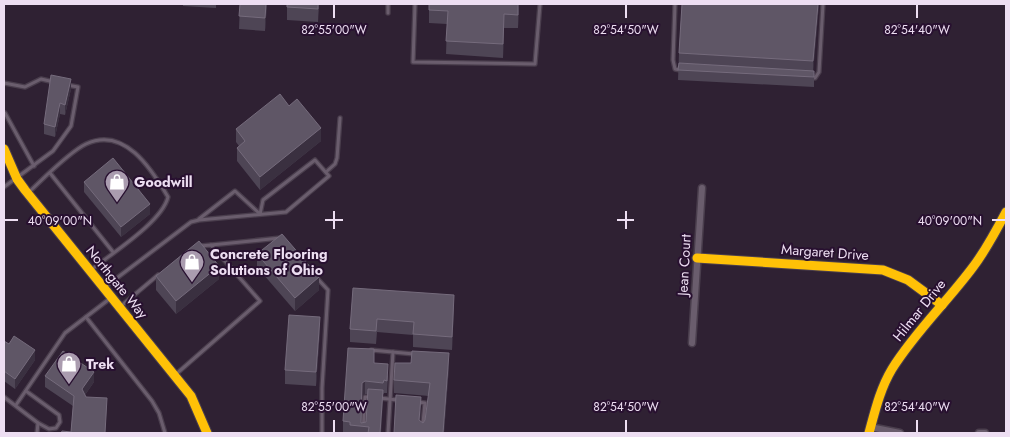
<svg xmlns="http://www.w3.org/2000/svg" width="1010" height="437" font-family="Jost,sans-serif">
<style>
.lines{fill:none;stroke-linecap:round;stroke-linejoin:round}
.lane-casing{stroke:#4a3e4d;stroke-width:5.5}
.street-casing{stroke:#4a3e4d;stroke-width:9}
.slow-casing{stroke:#4a3e4d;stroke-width:11}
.lane{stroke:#6a5d6d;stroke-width:3}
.street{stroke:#6a5d6d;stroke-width:6}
.slow{stroke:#ffc107;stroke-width:9}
.wall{fill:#4e4555;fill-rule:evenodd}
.shaded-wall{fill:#3a3040}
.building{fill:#5f5666;stroke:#756b7c}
.ticks{fill:none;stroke:#eddef2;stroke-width:2}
.labels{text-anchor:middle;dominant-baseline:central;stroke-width:4;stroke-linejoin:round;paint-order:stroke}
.poi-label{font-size:14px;font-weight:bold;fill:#eddef2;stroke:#281030;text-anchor:start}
.street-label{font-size:14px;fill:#eddef2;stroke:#281030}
.ticks-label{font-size:12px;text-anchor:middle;fill:#eddef2;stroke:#281030;stroke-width:4;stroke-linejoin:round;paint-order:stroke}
</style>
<rect width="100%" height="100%" fill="#2f2133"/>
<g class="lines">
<defs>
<g id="lane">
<path d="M415 4 413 62 535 64 540 4"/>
<path d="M675 4 673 60 675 69 680 70"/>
<path d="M388 13V4"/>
<path d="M811 78H815L819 72 823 4"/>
<path d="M4 83 25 87 41 79 54 82"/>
<path d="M5 113 34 166"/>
<path d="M326 172 335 164 337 158 340 118"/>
<path d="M50 173 113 252"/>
<path d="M4 187 53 151 71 126 78 87 67 85"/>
<path d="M29 192C43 179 69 152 86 144 124 126 151 168 168 197 162 222 112 253 91 270"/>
<path d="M199 219 235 191 260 214"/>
<path d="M211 245 280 238"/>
<path d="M316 277 328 290 322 388V433"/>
<path d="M105 287 191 222 199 220 286 212 329 176 315 160 263 200 260 214"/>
<path d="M121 306 158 275"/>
<path d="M86 317 152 401 159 413 165 433"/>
<path d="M371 350 414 354"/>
<path d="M175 375 260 301 211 245 200 246"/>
<path d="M26 391 59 415 60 422 56 428 49 429 38 423"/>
<path d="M4 397 38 423 37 433"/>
<path d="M379 398 398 400"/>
<path d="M417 402 425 403 422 433"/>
<path d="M16 405 65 333 112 297"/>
<path d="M363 433 365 397H371"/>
<path d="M388 433 393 352"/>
</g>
<g id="street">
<path d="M692 343 702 188"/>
<path d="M870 427 900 433"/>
<path d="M979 433H985"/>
</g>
<g id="slow">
<path d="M4 149 17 179 25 190 191 396 207 433"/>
<path d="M697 258 883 270 908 280 942 305"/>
<path d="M869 433C875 411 880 389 892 369 915 332 947 302 973 267 986 250 996 231 1006 212"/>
</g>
</defs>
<use href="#lane" class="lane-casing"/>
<use href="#street" class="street-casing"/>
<use href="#slow" class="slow-casing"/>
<use href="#lane" class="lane"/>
<use href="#street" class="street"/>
<use href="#slow" class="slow"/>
</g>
<g class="wall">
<path d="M183 4H216V8L183 6Z"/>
<path d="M240 4H267L265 31 239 29Z"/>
<path d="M287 4H319L318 22 287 20Z"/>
<path d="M429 4H519L518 28H504L503 58 446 54 447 24 429 23Z"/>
<path d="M682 4H819L813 71H814V87L678 80 679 53Z"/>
<path d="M71 89 65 115 60 114 55 137 44 134V124Z"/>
<path d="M289 106 321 141 260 190 237 161V148L239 146 236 142V129Z"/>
<path d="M84 182 150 214 121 237 84 192Z"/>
<path d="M257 254 319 290 295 311 257 267Z"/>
<path d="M156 276 219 279 176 314 156 290Z"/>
<path d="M353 288 454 308 452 350 413 347V335L377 332 376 344 350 342V329Z"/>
<path d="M320 330 316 386 285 384V370Z"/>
<path d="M4 341 35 360 15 389 4 381Z"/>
<path d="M374 363 388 376 387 393H384L383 395 381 433H343V421ZM365 394H368L366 422 361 423 362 396Z"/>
<path d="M449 366 444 433H394L421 410 420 421 423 423 425 420 429 396 394 393V380Z"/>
<path d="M45 376 94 382 85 395 86 397 107 409 71 432 73 406 45 387Z"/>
</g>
<g class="shaded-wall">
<path d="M266 4H267L265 31V18Z"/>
<path d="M518 4H519L518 28Z"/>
<path d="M818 4H819L813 74V61Z"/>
<path d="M504 14V28L503 58V44Z"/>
<path d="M71 79V89L65 115V105Z"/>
<path d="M60 103V114L55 137V127Z"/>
<path d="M321 128V141L260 190V177Z"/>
<path d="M150 204V214L121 237V227Z"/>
<path d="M219 266V279L176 314V301Z"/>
<path d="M319 277V290L295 311V298Z"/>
<path d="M5 283V293L4 295V285Z"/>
<path d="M454 295V308L452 350V337Z"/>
<path d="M320 317V330L316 386V372Z"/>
<path d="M35 350V360L15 389V379Z"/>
<path d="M449 353V366L444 433H443Z"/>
<path d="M94 372V382L82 399V389Z"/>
<path d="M365 381V394L362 396V383Z"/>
<path d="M383 390V402L381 433H380Z"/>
<path d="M421 397V410L419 433V420Z"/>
<path d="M107 398V409L105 433Z"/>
</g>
<g class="building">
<path d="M240 4H266L265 18 239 16Z"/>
<path d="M287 4H318V9L287 7Z"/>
<path d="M429 4H518V15L504 14 503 44 446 41 448 11 429 10Z"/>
<path d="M682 4H818L813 61 679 53Z"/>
<path d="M679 63 814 71V77L678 70Z"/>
<path d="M51 75 71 79 65 105 60 103 55 127 44 124Z"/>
<path d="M280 94 289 106 297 99 321 128 260 177 237 148 245 141 236 129Z"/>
<path d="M113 158 150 204 121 227 84 182Z"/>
<path d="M282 234 319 277 295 298 257 254Z"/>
<path d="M199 241 219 266 176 301 156 276Z"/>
<path d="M353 288 454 295 452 337 413 334 414 322 377 319 376 331 350 329Z"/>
<path d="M289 315 320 317 316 372 285 370Z"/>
<path d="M14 336 35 350 15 379 4 371V341L9 344Z"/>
<path d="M348 348 374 349V363L388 364 387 381 384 380 383 383 365 381 362 383 361 423 366 422 368 389 383 390 380 433H368L369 427 350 425V422L343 421Z"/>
<path d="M63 351 94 372 82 389 86 397 107 398 105 433H61L62 431 71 432 74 396 45 376Z"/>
<path d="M412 351 449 353 443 433H394L396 395 421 397 419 420 423 423 425 420 430 383 394 380 395 363H411Z"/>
</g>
<path class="ticks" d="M334 5V18M626 5V18M917 5V18M334 211V229M626 211V229M5 220H18M325 220H343M617 220H634M992 220H1005M334 420V432M626 420V432M917 420V432"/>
<defs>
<symbol id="shop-pin" viewBox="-11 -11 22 30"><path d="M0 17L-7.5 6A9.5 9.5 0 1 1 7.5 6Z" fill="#aa9caf" stroke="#281030"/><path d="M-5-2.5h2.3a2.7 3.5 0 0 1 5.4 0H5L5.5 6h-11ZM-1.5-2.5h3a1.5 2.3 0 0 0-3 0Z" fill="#fff"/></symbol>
</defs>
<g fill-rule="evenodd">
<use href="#shop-pin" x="103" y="168" width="28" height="38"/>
<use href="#shop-pin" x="178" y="248" width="28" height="38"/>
<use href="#shop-pin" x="55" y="350" width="28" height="38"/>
</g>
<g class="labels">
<g class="poi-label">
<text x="134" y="182">Goodwill</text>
<text x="210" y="254">Concrete Flooring<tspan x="210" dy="16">Solutions of Ohio</tspan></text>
<text x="86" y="364">Trek</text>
</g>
<g class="street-label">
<text transform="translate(825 252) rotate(4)">Margaret Drive</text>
<text transform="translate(684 265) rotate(-87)">Jean Court</text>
<text transform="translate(117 282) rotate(51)">Northgate Way</text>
<text transform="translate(919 310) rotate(-51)">Hilmar Drive</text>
</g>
</g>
<g class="ticks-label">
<text x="334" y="34">82°55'00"W</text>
<text x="626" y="34">82°54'50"W</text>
<text x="917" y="34">82°54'40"W</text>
<text x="60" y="225">40°09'00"N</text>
<text x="950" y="225">40°09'00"N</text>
<text x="334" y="411">82°55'00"W</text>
<text x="626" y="411">82°54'50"W</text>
<text x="917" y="411">82°54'40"W</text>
</g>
<rect width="1010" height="437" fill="none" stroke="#eddef2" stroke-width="10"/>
</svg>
